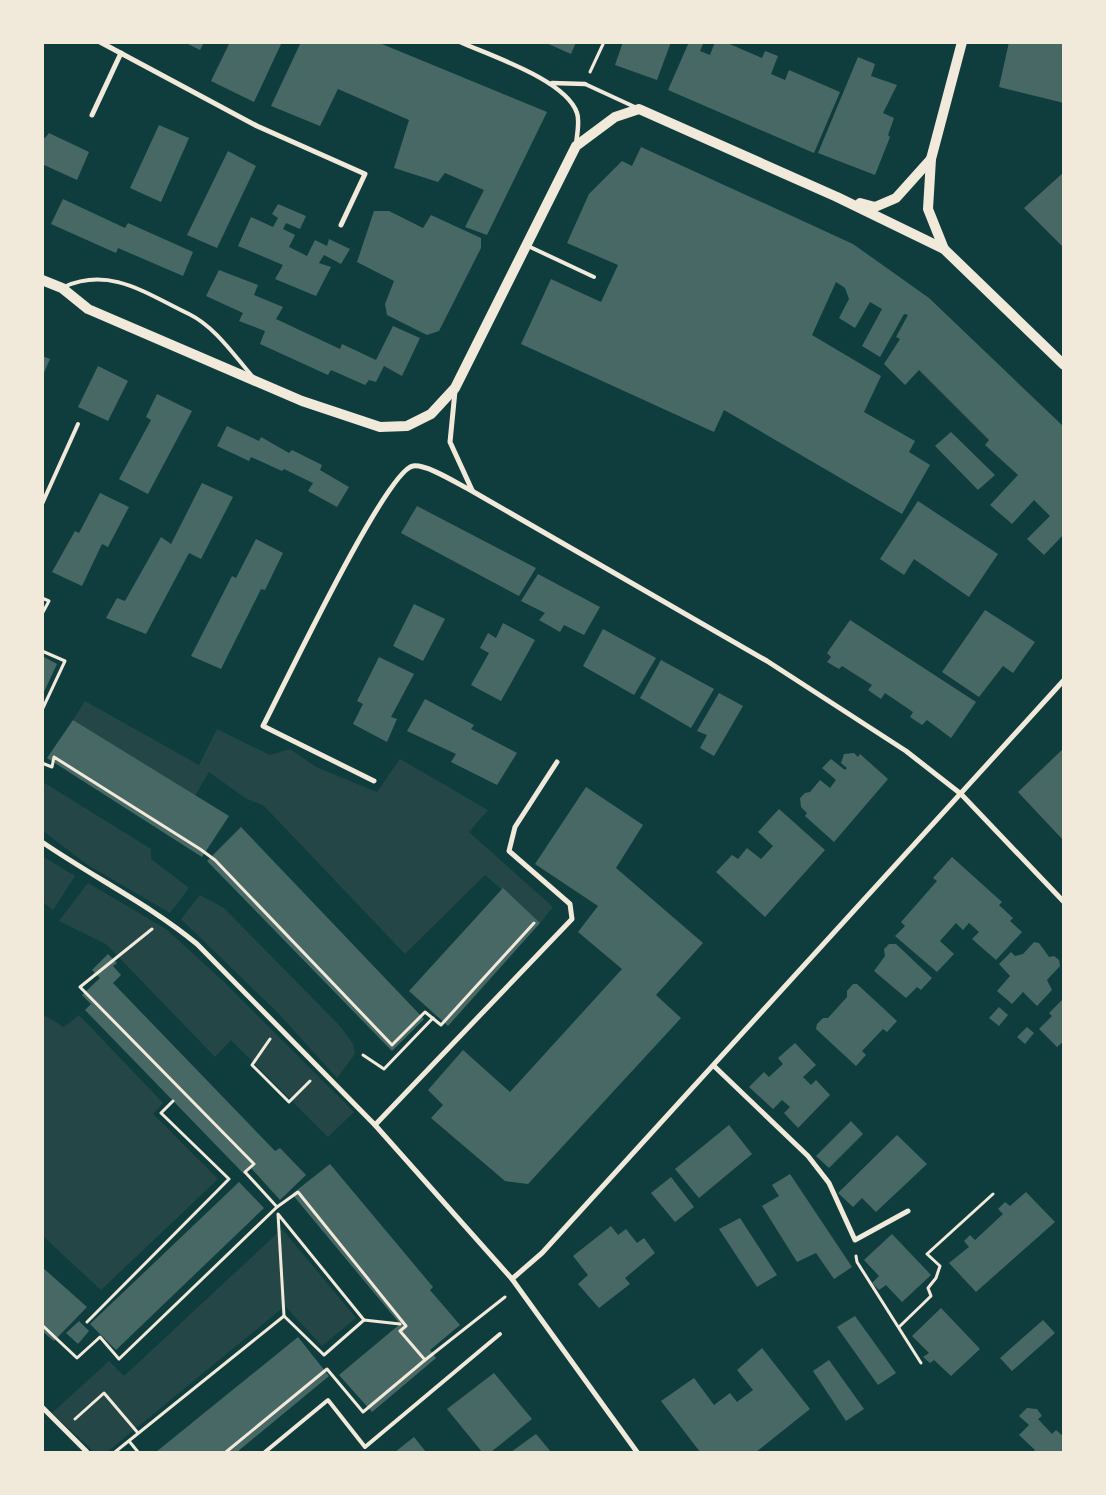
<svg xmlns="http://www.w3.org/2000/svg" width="1106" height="1495" font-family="Quicksand,sans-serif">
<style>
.green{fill:#244646}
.building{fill:#486865}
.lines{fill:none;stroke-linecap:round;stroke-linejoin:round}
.path{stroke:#f1e9da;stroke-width:3}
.service{stroke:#f1e9da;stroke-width:4}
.pedestrian{stroke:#f1e9da;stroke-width:4.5}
.minor{stroke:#f1e9da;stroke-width:5}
.secondary{stroke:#f1e9da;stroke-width:10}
</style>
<rect width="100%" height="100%" fill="#0f3d3e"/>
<g class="green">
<path d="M85 701 199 765 217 729 270 755 290 749 316 767 377 792 400 759 488 810 469 832 553 907 540 923 485 875 405 954 264 806 245 798 209 772 195 796 73 720Z"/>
<path d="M43 782 151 849V859L189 888 170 913 88 865 43 831Z"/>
<path d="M42 856 75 876 53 910 43 902Z"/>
<path d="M88 883 166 929 223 981 354 1112 328 1137 231 1040 215 1057 106 944 59 921Z"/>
<path d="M200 895 224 908 340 1026 353 1044 355 1054 337 1078 278 1013 181 919Z"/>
<path d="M79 1015 163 1103 153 1114 218 1179 101 1290 43 1236V1018L45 1016 64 1027Z"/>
<path d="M282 1229 356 1318 322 1346 285 1306 107 1452H94L52 1413 109 1361 124 1376Z"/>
</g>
<g class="building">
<path d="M184 42H204L200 50Z"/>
<path d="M230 42H282L254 102 211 81Z"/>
<path d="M301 42H377L547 112 487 235 465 227 484 190 445 173 438 182 394 168 409 120 338 89 320 126 271 106Z"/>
<path d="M544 42H576L571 54Z"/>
<path d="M623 42H671L657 80 615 65Z"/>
<path d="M689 42H704L700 51 710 55 715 42H725L762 58 765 51 778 56 771 74 785 80 789 70 840 92 814 153 668 90Z"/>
<path d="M1009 42H1064V103L999 87Z"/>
<path d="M858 57 875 64 871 76 897 85 883 113 894 118 888 135 890 137 875 175 818 153Z"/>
<path d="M159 125 189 138 161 202 130 188Z"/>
<path d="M49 133 89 152 77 180 42 164V137L45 138Z"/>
<path d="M641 147 853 244 929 298 1064 427V534L1044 555 1027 539 1050 516 1034 500 1012 524 990 505 1018 475 985 445 989 440 919 370 905 385 884 364 900 339 896 337 908 315 904 314 880 357 862 346 882 309 870 302 855 328 839 318 849 299 845 288 836 282 812 335 881 376 864 412 915 441 909 452 930 465 902 514 724 410 714 432 521 344 551 279 601 302 618 265 567 243 589 194 622 161 632 166Z"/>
<path d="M228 151 256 166 217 248 187 235Z"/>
<path d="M1064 172V248L1024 208Z"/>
<path d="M63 199 125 228 128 223 193 252 183 276 118 248 116 253 51 224Z"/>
<path d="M278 204 306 216 300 229 286 223 283 229 295 235 289 247 307 256 315 240 327 246 329 239 350 249 341 264 324 255 319 263 331 267 316 296 275 279 283 265 238 246 251 217 273 227 278 218 272 214Z"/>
<path d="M374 211H389L423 228 431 215 481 238V248L439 331 427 335 387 315 385 304 394 281 357 262Z"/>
<path d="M219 270 258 285 254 295 283 307 276 319 340 349 342 344 376 360 393 326 420 338 402 376 384 366 376 382 369 380 365 385 331 370 328 375 260 344 265 331 239 321 243 313 206 296Z"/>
<path d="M42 356 50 359 42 377Z"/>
<path d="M98 366 128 381 108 421 78 407Z"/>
<path d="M157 394 192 411 148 494 119 479 151 420 146 417Z"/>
<path d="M227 426 259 441 261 437 289 453 292 450 322 465 320 470 349 487 337 507 308 491 313 483 284 469 282 471 251 457 249 461 217 446Z"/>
<path d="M951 432 995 475 978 490 935 446Z"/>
<path d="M202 483 233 497 201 559 189 553 146 634 106 618 117 598 125 601 161 537 171 544Z"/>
<path d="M100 493 129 507 108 547 102 544 82 586 52 572 75 531 79 533Z"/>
<path d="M918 501 998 554 969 597 914 559 904 575 880 559Z"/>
<path d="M417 506 536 568 519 596 401 533Z"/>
<path d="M256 539 283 553 265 590 261 589 221 669 191 656 232 576 236 578Z"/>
<path d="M538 574 600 607 584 635 564 625 560 632 539 620 545 613 521 601Z"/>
<path d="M414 604 445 619 423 661 393 646Z"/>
<path d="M985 610 1035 642 1013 673 1003 666 979 697 942 672Z"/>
<path d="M850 620 976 702 951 738 927 720 922 725 910 717 913 712 885 693 881 699 868 690 872 685 842 666 839 669 827 662 831 657 827 653Z"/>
<path d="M503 623 535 640 501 701 471 685 489 653 480 648 488 633 496 638Z"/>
<path d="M603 629 656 658 634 695 583 666Z"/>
<path d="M42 656 57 664 42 696Z"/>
<path d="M379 657 414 674 391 717 397 719 387 742 353 724 363 704 357 701Z"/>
<path d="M661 660 714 689 691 728 640 698Z"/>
<path d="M719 693 743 706 714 756 700 748 707 735 697 731Z"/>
<path d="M425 699 474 725 471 729 517 753 497 785 451 762 456 754 407 731Z"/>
<path d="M73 720 229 816 202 857 47 758Z"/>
<path d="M1064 748V841L1018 792Z"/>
<path d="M854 753 858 757 860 754 888 779 834 842 805 816 807 813 801 807 800 798 805 793 810 792 820 780 830 788 836 780 822 768 831 759 845 770 847 768 841 763 844 754Z"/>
<path d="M586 787 643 825 616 868 703 943 656 995 681 1018 528 1184 505 1181 431 1118 443 1105 428 1090 463 1050 510 1092 622 969 578 932 598 906 535 864Z"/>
<path d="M779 809 825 850 765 917 716 872 732 855 738 859 747 848 761 859 773 846 758 832Z"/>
<path d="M241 827 424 1019 392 1051 207 861Z"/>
<path d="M952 857 1002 902 999 905 1013 918 1010 921 1022 932 996 960 972 939 979 932 969 923 963 930 956 923 940 941 954 954 937 972 895 936 905 926 901 922 937 881 933 878Z"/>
<path d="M503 888 540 923 448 1026 409 991Z"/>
<path d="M1034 942 1039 943 1049 957 1054 956 1059 960 1060 966 1047 980 1052 990 1037 1006 1023 992 1012 1004 997 991 1010 976 999 964 1011 952 1015 956 1023 954Z"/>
<path d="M889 944H896L932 978 921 990 917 987 906 998 874 971 885 956 884 949Z"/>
<path d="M108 954 117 963 113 966 121 975 113 983 275 1151 280 1148 306 1175 280 1200 251 1168 244 1174 85 1010 91 1004 82 995 100 978 92 970Z"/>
<path d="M853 984H857L897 1021 887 1032 883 1029 862 1051 866 1055 856 1066 816 1029 817 1024 823 1018H828L847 997V991Z"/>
<path d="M1064 998V1041L1057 1047 1039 1029 1052 1016 1049 1013Z"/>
<path d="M999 1007 1008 1015 999 1026 989 1018Z"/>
<path d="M1027 1027 1034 1033 1025 1044 1017 1037Z"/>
<path d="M795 1043 816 1065 803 1077 811 1085 816 1080 830 1095 798 1128 784 1113 790 1107 782 1100 773 1109 749 1087 764 1072 769 1077 783 1064 778 1058Z"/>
<path d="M851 1121 863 1134 829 1168 816 1156Z"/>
<path d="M729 1125 752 1154 699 1198 675 1169Z"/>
<path d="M897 1135 927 1164 876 1212 862 1198 853 1207 838 1193Z"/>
<path d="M330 1164 433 1287 430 1290 460 1325 430 1350 436 1358 372 1412 339 1375 400 1324 292 1194Z"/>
<path d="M790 1174 852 1267 834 1279 816 1253 797 1262 762 1206 779 1196 772 1185Z"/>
<path d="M671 1177 694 1207 675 1222 651 1193Z"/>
<path d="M239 1182 264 1208 116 1350 90 1324Z"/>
<path d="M1026 1192 1055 1222 976 1292 949 1263 969 1247 964 1241 970 1235 975 1240 1003 1214 998 1209 1005 1202 1010 1206Z"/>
<path d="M740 1218 777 1275 757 1287 719 1229Z"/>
<path d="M611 1226 618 1235 626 1229 637 1243 644 1238 655 1253 625 1278 630 1284 599 1308 578 1284 588 1275 573 1256Z"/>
<path d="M892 1234 931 1275 902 1302 886 1285 879 1290 872 1283 879 1276 864 1260Z"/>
<path d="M42 1267 87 1307 54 1341 42 1331Z"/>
<path d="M941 1308 980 1349 951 1376 934 1360 930 1363 923 1357 929 1353 912 1336Z"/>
<path d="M855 1316 896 1373 878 1385 837 1327Z"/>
<path d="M1043 1320 1055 1333 1012 1371 1000 1358Z"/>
<path d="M79 1321 89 1331 78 1344 66 1333Z"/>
<path d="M298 1337 329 1376 237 1452H156Z"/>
<path d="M762 1348 810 1409 756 1452H700L661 1401 694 1378 714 1405 730 1393 737 1402 753 1390 737 1370Z"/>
<path d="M829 1360 864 1409 846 1421 813 1371Z"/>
<path d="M494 1373 532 1419 491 1452H482L447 1409Z"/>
<path d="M1027 1408 1037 1409 1042 1416 1038 1419 1052 1434 1056 1430 1064 1437V1452H1032L1035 1450 1019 1435 1029 1425 1019 1416Z"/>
<path d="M536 1434 551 1452H511Z"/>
<path d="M414 1437 426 1452H395Z"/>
</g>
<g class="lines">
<g class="path">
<path d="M590 72 604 42"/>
<path d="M42 598 49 601 42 614"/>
<path d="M42 651 65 661 42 710"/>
<path d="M42 763 52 767 54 757 200 849 215 860 392 1045 425 1012 441 1025 534 923"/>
<path d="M152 929 80 987 254 1164 245 1172 277 1207"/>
<path d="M270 1039 252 1065 289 1102 310 1081"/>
<path d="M363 1055 384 1069 433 1018"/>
<path d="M856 1256 857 1262 921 1363"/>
<path d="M284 1316 278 1214 364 1320"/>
<path d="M87 1322 229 1179 161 1113 173 1101"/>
<path d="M42 1325 77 1358 100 1337 119 1359 277 1207 298 1192 406 1326 400 1331 425 1360 363 1412 327 1369 226 1452"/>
<path d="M899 1327 931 1296 928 1288 936 1278 940 1266 927 1254 993 1194"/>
<path d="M425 1360 505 1297"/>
<path d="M75 1419 104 1393 138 1433"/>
<path d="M129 1441 138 1452"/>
<path d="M115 1452 284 1316 324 1355 364 1320 400 1324"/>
</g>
<g class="service">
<path d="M585 84 637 108"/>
<path d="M528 246 594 277"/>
<path d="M64 287C110 266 147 294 189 314 215 327 233 354 252 376"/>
<path d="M42 504 78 424"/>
<path d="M265 1452 328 1400 365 1447 500 1334"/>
</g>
<g class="pedestrian">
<path d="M460 42C491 56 566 80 577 113 580 121 577 135 576 144"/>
<path d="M552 83 585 84"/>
</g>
<g class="minor">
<path d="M100 42 257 126 365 174 341 225"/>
<path d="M92 115 121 53"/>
<path d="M455 391 450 442 472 490"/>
<path d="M374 781 263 726C282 690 386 470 413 466 427 464 458 484 472 491L767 661 906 751 961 794 1064 902"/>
<path d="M42 842C93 877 150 905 197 944L375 1125 512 1279 637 1452"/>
<path d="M714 1066 808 1156 829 1183 855 1240 908 1211"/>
<path d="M375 1125 572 919 570 904 509 851 515 827 557 762"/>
<path d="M512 1279 542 1253 1064 680"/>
<path d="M42 1407 87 1452"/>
</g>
<g class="secondary">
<path d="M860 203 875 207 896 198 931 159"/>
<path d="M944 249 928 209 931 159 962 42"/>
<path d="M42 280 62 288 88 309 302 401 380 427 407 426 431 414 455 388 576 146 615 117 639 109 837 197 944 249 1064 365"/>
</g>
</g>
<rect width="1106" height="1495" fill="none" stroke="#f1e9da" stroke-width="88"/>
</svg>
